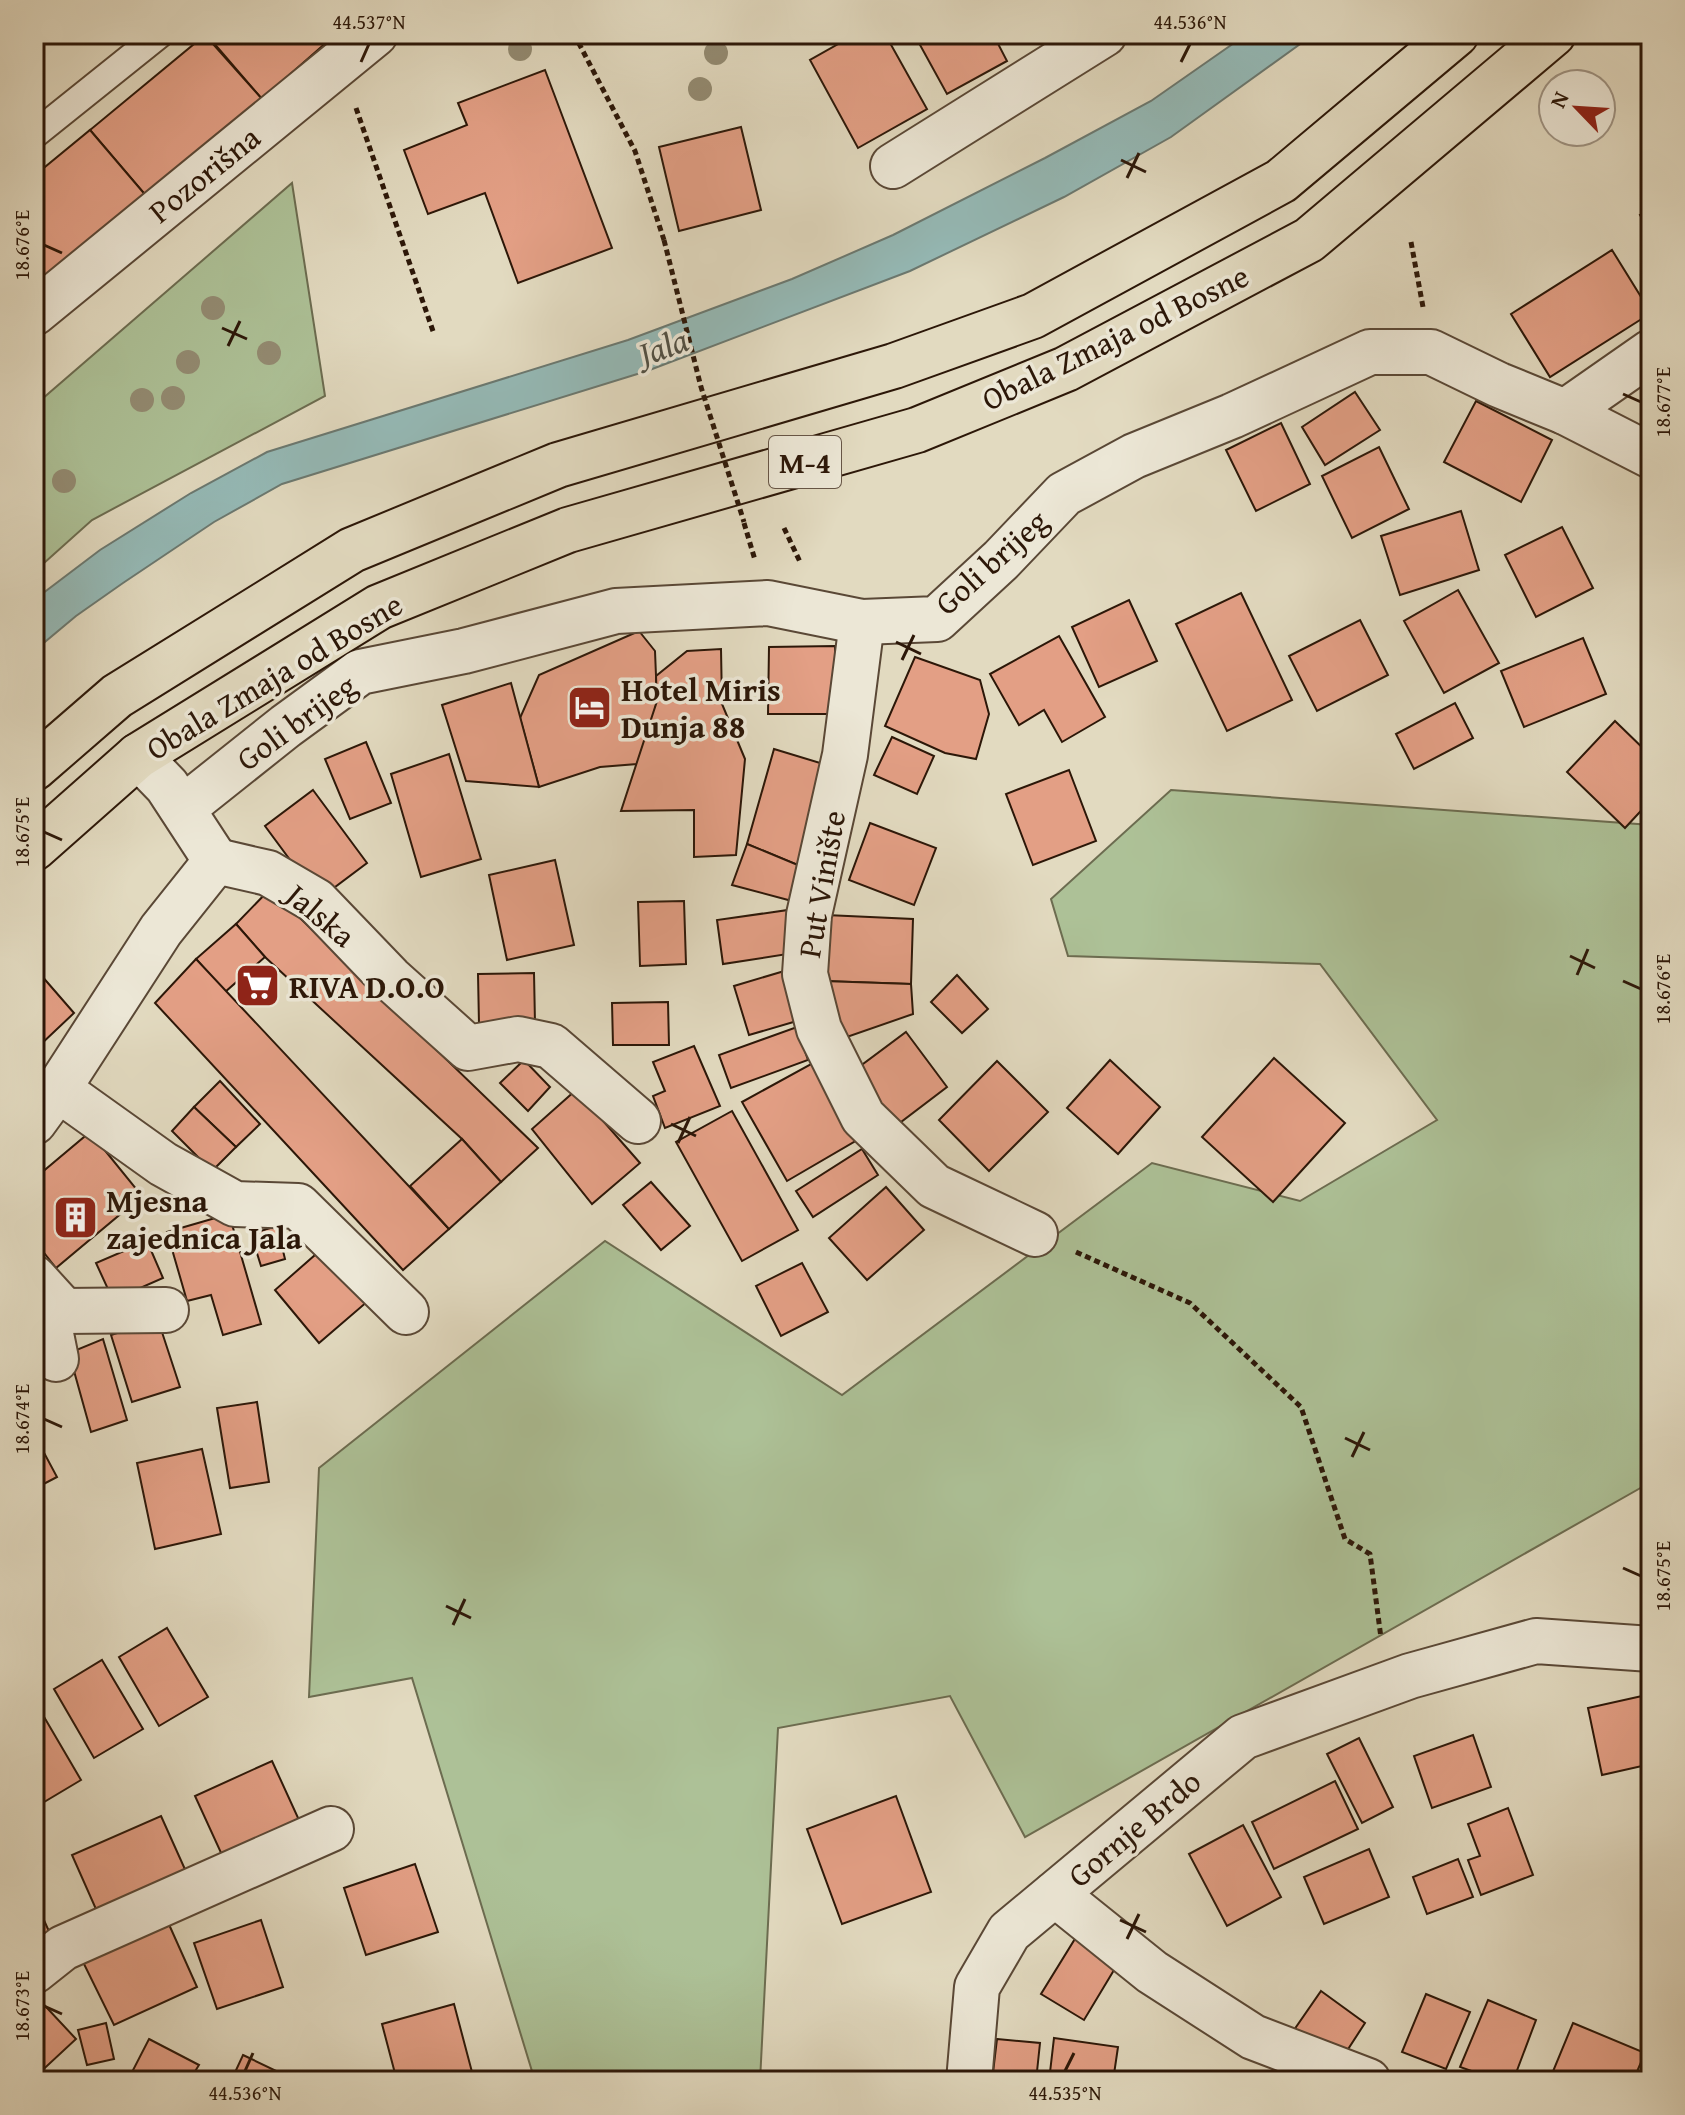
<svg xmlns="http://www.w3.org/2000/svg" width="1685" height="2115" font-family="'Gentium Book Plus',serif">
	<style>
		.green { fill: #adc197; stroke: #6c6c50; stroke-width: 2 }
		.water { fill: #95bab7; stroke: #6b7971; stroke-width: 2 }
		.building { fill: #e39f85; stroke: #2c1708; stroke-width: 2 }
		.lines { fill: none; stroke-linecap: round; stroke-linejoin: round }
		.lane-casing { stroke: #5a4836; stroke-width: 30 }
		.street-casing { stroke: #5a4836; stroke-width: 48 }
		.primary-casing { stroke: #2c1708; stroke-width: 48 }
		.path { stroke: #2c1708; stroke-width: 5; stroke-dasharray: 6 4; stroke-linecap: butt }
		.lane { stroke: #ece7d6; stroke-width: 26 }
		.street { stroke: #ece7d6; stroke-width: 44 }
		.primary { stroke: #e2dac0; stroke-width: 44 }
		.path-bridge { stroke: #2c1708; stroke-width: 5; stroke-dasharray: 6 4; stroke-linecap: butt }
		.tree { fill: #938b72 }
		.ticks { fill: none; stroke: #2c1708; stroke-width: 3 }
		.labels { text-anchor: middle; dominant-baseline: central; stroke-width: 7; stroke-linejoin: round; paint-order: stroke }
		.shield { fill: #ece7d6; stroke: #665546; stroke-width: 2 }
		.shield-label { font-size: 30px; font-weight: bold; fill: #2c1708 }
		.street-label { font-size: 32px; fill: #2c1708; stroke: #ece7d6 }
		.poi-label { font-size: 32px; font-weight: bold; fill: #2c1708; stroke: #ece7d6; text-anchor: start }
		.water-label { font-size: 34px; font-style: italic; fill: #515045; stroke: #ece7d6 }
		.neatline { fill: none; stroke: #2c1708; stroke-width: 3 }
		.ticks-label { font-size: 20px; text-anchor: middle; fill: #2c1708 }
	</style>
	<rect width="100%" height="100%" fill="#e2dac0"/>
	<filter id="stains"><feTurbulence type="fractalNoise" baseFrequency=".0025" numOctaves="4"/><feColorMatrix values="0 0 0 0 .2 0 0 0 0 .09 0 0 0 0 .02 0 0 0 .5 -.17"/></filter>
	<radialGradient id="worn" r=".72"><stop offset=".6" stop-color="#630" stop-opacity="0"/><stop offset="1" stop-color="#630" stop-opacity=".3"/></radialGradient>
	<g class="green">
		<path d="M292 183 325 396 92 520 34 572V406Z"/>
		<path d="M1171 790 1651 825V1482L1025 1837 950 1696 778 1728 760 2081H535L412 1678 309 1697 319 1468 605 1241 842 1395 1152 1163 1300 1201 1437 1120 1320 964 1068 956 1051 899Z"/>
	</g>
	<path class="water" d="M1247 34H1314L1171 137 1064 197 910 271 647 371 282 484 214 522 123 583 76 616 34 651V600L100 550 191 493 267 452 628 340 792 279 893 235 1045 158 1151 101Z"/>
	<g class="building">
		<path d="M206 34H336L262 99Z"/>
		<path d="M856 34H885L927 109 858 148 810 60Z"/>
		<path d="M914 34H993L1007 61 947 94Z"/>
		<path d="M205 35 262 99 148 198 90 130Z"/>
		<path d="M545 70 612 248 518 283 485 193 428 214 404 150 467 125 458 103Z"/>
		<path d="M741 127 761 210 679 231 659 147Z"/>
		<path d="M90 130 148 198 39 287 34 281V176Z"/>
		<path d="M1651 209V235L1640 215Z"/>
		<path d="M1612 250 1651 313 1550 377 1511 314Z"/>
		<path d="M1355 392 1380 430 1325 465 1302 427Z"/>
		<path d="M1476 401 1552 440 1521 502 1444 462Z"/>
		<path d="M1281 423 1310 484 1256 511 1226 450Z"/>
		<path d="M1379 447 1409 509 1352 538 1322 476Z"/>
		<path d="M1461 511 1479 570 1400 595 1381 536Z"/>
		<path d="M1562 527 1593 588 1536 617 1505 555Z"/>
		<path d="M1458 590 1499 663 1444 693 1404 621Z"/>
		<path d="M1241 593 1292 700 1227 731 1176 624Z"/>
		<path d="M1129 600 1157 661 1099 687 1072 627Z"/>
		<path d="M1360 620 1388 675 1317 711 1289 656Z"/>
		<path d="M639 631 655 651 657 701 651 727 637 764 600 767 539 787 520 718 539 675Z"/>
		<path d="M1059 636 1105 717 1062 742 1044 710 1019 725 990 674Z"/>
		<path d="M1583 638 1606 694 1524 727 1501 671Z"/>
		<path d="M835 646V714H768L769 647Z"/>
		<path d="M721 649 722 704 745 759 736 855 694 857V810L621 811 657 701 656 676 687 651Z"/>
		<path d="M915 657 980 680 989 714 976 759 945 753 885 726Z"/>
		<path d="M511 683 539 787 466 781 442 705Z"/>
		<path d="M1455 703 1473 738 1414 769 1396 734Z"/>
		<path d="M1615 721 1651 756V800L1625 828 1567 772Z"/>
		<path d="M892 737 934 756 917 794 874 775Z"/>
		<path d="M366 742 391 803 350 819 325 759Z"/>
		<path d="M774 749 830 766 805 868 747 844Z"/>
		<path d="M449 754 481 859 421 877 391 774Z"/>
		<path d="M1069 770 1096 841 1033 865 1006 794Z"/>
		<path d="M313 790 367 863 319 899 265 826Z"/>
		<path d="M870 823 936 848 914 905 849 880Z"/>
		<path d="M747 844 805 868 792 901 732 885Z"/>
		<path d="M555 860 574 945 507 960 489 875Z"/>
		<path d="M270 889 538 1148 501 1182 462 1139 265 957 236 924Z"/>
		<path d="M684 901 686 964 640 966 638 902Z"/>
		<path d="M788 910 794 953 723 964 717 920Z"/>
		<path d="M826 915 913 919 911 984 823 981Z"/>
		<path d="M236 924 265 957 225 992 196 959Z"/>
		<path d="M196 959 449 1229 403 1270 155 1003Z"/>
		<path d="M34 967 74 1013 38 1047 34 1042Z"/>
		<path d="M791 969 807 1018 749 1035 734 986Z"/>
		<path d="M534 973 535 1023 479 1024 478 974Z"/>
		<path d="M957 975 988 1009 962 1033 931 1002Z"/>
		<path d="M823 981 911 984 913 1014 844 1038Z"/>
		<path d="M668 1002 669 1045H613L612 1003Z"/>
		<path d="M797 1027 808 1060 731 1088 719 1055Z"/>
		<path d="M906 1032 947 1087 897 1125 855 1070Z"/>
		<path d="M694 1046 720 1106 665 1128 653 1096 665 1091 653 1062Z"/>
		<path d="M822 1058 864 1136 787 1181 742 1102Z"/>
		<path d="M1274 1058 1345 1123 1273 1202 1202 1137Z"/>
		<path d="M524 1060 550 1087 528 1111 500 1083Z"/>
		<path d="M1110 1060 1160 1107 1118 1154 1067 1108Z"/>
		<path d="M997 1061 1048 1112 989 1171 939 1120Z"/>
		<path d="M220 1081 260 1124 236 1147 194 1107Z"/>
		<path d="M576 1090 640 1163 592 1204 532 1129Z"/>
		<path d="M194 1107 236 1147 212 1171 172 1131Z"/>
		<path d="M732 1111 798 1230 742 1261 676 1142Z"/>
		<path d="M90 1132 142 1196 56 1268 34 1240V1179Z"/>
		<path d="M462 1139 501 1182 449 1229 410 1186Z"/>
		<path d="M862 1149 878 1175 813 1217 796 1191Z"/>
		<path d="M651 1182 690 1226 661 1250 623 1205Z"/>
		<path d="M886 1187 924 1230 867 1280 829 1238Z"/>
		<path d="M229 1214 261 1324 223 1335 211 1295 187 1301 167 1232Z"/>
		<path d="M277 1226 285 1259 261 1266 251 1234Z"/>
		<path d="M147 1241 163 1278 113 1300 96 1263Z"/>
		<path d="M323 1248 368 1301 319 1343 275 1290Z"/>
		<path d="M802 1263 828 1312 781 1336 756 1286Z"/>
		<path d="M158 1320 180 1387 132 1402 111 1335Z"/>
		<path d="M103 1339 127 1420 91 1432 69 1353Z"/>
		<path d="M257 1402 269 1482 230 1488 217 1408Z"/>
		<path d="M34 1434 57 1477 34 1489Z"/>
		<path d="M202 1449 221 1534 155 1549 137 1463Z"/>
		<path d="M167 1628 208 1697 159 1726 119 1657Z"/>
		<path d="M102 1660 143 1729 94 1758 54 1689Z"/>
		<path d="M1651 1694V1764L1602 1775 1588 1708Z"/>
		<path d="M40 1710 81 1780 34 1808V1714Z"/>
		<path d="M1473 1735 1491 1787 1432 1808 1414 1756Z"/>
		<path d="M1359 1738 1393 1807 1362 1823 1327 1754Z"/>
		<path d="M272 1761 299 1820 222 1855 195 1796Z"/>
		<path d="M1335 1781 1358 1829 1274 1869 1252 1822Z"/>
		<path d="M896 1796 931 1892 842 1924 807 1829Z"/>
		<path d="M1508 1808 1533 1875 1481 1895 1468 1860 1480 1856 1468 1824Z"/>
		<path d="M161 1816 188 1876 99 1916 72 1855Z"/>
		<path d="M1243 1825 1281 1897 1227 1926 1189 1854Z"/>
		<path d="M1369 1849 1389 1897 1324 1924 1304 1877Z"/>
		<path d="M1458 1859 1473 1897 1427 1914 1413 1877Z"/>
		<path d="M415 1864 438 1932 366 1955 344 1888Z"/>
		<path d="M34 1898 52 1938 34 1946Z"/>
		<path d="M167 1920 197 1987 114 2025 83 1962Z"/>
		<path d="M261 1920 283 1987 217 2009 194 1943Z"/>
		<path d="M1078 1934 1120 1960 1084 2020 1041 1994Z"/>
		<path d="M1321 1991 1365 2023 1341 2060 1294 2030Z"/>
		<path d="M34 1994 76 2039 34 2078Z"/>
		<path d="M1426 1994 1470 2012 1446 2069 1402 2052Z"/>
		<path d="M1488 2000 1536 2020 1513 2081H1500L1460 2067Z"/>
		<path d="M454 2004 472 2072 439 2081H397L382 2024Z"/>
		<path d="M106 2023 114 2059 87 2065 78 2030Z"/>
		<path d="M1573 2023 1645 2053 1633 2081H1549Z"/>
		<path d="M1054 2038 1118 2047 1113 2081H1049Z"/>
		<path d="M149 2039 199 2065 189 2081H145L131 2074Z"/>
		<path d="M997 2039 1040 2043 1036 2081H992Z"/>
		<path d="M243 2055 291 2078 290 2081H231Z"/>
	</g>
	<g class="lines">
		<defs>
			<path id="lane" d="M34 135 160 34"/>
			<g id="street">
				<path d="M893 166 1104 34"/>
				<path d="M34 313 375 34"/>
				<path d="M1565 412 1651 352"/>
				<path d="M862 622 845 755 809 915 805 974 819 1029 863 1117 934 1186 1035 1234"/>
				<path d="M138 756 167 786 216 861"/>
				<path d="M183 808 286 726 360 672 464 651 616 611 768 603 862 622 937 619 1001 560 1064 494 1134 456 1232 416 1370 352H1431L1499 385 1565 412 1651 456"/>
				<path d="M216 861 268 873 316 901 390 978 468 1048 518 1039 551 1046 638 1121"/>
				<path d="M58 1089 163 1164 235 1204 298 1206 406 1312"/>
				<path d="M34 1122 58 1089 161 930 216 861"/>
				<path d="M34 1278 64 1311 166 1310"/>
				<path d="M56 1359 49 1324 64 1311"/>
				<path d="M1055 1894 1152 1972 1253 2037 1368 2081"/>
				<path d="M34 1971 63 1948 331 1829"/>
				<path d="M969 2081 977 1987 1009 1932 1243 1737 1410 1676 1536 1641 1651 1649"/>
			</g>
			<g id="primary">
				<path d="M34 768 117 696 352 550 558 465 894 366 1033 316 1281 181 1456 34"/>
				<path d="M34 848 138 756 379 607 568 530 917 430 1066 369 1309 240 1553 34"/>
			</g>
		</defs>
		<use href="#lane" class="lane-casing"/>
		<use href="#street" class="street-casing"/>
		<use href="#primary" class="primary-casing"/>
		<g class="path">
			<path d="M574 34 635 151 664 240"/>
			<path d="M356 108 434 334"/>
			<path d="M1411 242 1423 307"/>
			<path d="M744 523 755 560"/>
			<path d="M784 528 801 564"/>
			<path d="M1076 1252 1190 1303 1301 1407 1345 1539 1370 1554 1381 1638"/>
		</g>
		<use href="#lane" class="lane"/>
		<use href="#street" class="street"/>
		<use href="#primary" class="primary"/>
		<path class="path-bridge" d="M664 240 701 387 744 522"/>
	</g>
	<g class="tree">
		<circle cx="520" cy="49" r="12"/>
		<circle cx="716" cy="53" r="12"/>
		<circle cx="700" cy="89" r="12"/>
		<circle cx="213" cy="308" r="12"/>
		<circle cx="269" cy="353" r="12"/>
		<circle cx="188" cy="362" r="12"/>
		<circle cx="173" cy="398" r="12"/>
		<circle cx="142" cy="400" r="12"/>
		<circle cx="64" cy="481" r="12"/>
	</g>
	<path class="ticks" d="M361 62 369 44M1181 62 1190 44M1121 160 1146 172M1127 178 1139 153M44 245 62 253M222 328 247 339M228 346 240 321M1623 394 1641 402M896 642 921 654M902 660 914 635M44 832 62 840M1570 956 1595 968M1577 975 1588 949M1623 981 1641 989M671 1124 696 1136M678 1143 690 1117M44 1419 62 1427M1345 1438 1370 1450M1352 1457 1364 1432M1623 1568 1641 1576M446 1606 471 1618M453 1625 465 1599M1120 1920 1146 1932M1127 1939 1139 1914M44 2006 62 2014M245 2071 253 2053M1065 2071 1074 2053"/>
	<defs>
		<symbol id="hotel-square" viewBox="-11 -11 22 22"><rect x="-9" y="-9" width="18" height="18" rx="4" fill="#8f2418" stroke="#ece7d6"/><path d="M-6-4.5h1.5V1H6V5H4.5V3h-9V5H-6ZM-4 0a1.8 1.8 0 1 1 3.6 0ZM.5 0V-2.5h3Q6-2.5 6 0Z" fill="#fff"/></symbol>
		<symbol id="supermarket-square" viewBox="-11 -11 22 22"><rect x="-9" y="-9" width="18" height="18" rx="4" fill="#8f2418" stroke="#ece7d6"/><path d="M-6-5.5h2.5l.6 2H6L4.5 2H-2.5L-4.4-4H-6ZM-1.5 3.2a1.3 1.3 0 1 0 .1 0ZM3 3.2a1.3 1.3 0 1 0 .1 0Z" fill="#fff"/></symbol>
		<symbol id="building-square" viewBox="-11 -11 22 22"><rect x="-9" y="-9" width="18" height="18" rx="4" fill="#8f2418" stroke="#ece7d6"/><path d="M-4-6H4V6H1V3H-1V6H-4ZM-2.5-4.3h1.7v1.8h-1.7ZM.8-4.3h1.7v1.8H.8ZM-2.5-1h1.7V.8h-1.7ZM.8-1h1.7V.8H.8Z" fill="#fff"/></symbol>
	</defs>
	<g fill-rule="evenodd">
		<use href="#hotel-square" x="564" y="682" width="51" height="51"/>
		<use href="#supermarket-square" x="232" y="960" width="51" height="51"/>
		<use href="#building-square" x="50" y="1192" width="51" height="51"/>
	</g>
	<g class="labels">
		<rect class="shield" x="769" y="436" width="72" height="52" rx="6"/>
		<g class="shield-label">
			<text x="805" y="462">M-4</text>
		</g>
		<g class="street-label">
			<text transform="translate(204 174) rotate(-39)">Pozorišna</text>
			<text transform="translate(1115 337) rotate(-26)">Obala Zmaja od Bosne</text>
			<text transform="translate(991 562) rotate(-42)">Goli brijeg</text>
			<text transform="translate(274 676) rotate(-31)">Obala Zmaja od Bosne</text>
			<text transform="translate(296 722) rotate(-36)">Goli brijeg</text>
			<text transform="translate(821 884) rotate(-80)">Put Vinište</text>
			<text transform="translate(321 915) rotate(40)">Jalska</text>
			<text transform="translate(1134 1828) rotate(-40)">Gornje Brdo</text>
		</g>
		<g class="poi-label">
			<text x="621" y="689">Hotel Miris<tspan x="621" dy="37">Dunja 88</tspan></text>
			<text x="289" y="986">RIVA D.O.O</text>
			<text x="106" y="1200">Mjesna<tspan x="106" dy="37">zajednica Jala</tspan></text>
		</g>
		<g class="water-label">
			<text transform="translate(663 346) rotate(-20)">Jala</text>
		</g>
	</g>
	<rect width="1685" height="2115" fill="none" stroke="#e2dac0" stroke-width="88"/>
	<g transform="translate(1577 108) rotate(295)"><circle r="38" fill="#ece7d6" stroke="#9f9484" stroke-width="2"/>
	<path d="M0-6L14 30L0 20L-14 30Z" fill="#8f2418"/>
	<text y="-12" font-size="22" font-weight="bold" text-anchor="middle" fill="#2c1708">N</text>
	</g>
	<rect x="44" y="44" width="1597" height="2027" class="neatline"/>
	<g class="ticks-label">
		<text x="369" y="29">44.537°N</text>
		<text x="1190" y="29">44.536°N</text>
		<text transform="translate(22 245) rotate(-90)" y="7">18.676°E</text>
		<text transform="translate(1663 402) rotate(-90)" y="7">18.677°E</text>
		<text transform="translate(22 832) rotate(-90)" y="7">18.675°E</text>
		<text transform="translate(1663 989) rotate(-90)" y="7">18.676°E</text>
		<text transform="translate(22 1419) rotate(-90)" y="7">18.674°E</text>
		<text transform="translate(1663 1576) rotate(-90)" y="7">18.675°E</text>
		<text transform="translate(22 2006) rotate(-90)" y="7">18.673°E</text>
		<text x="245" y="2100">44.536°N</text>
		<text x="1065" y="2100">44.535°N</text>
	</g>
	<rect width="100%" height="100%" filter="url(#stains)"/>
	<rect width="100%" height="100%" fill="url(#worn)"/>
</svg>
